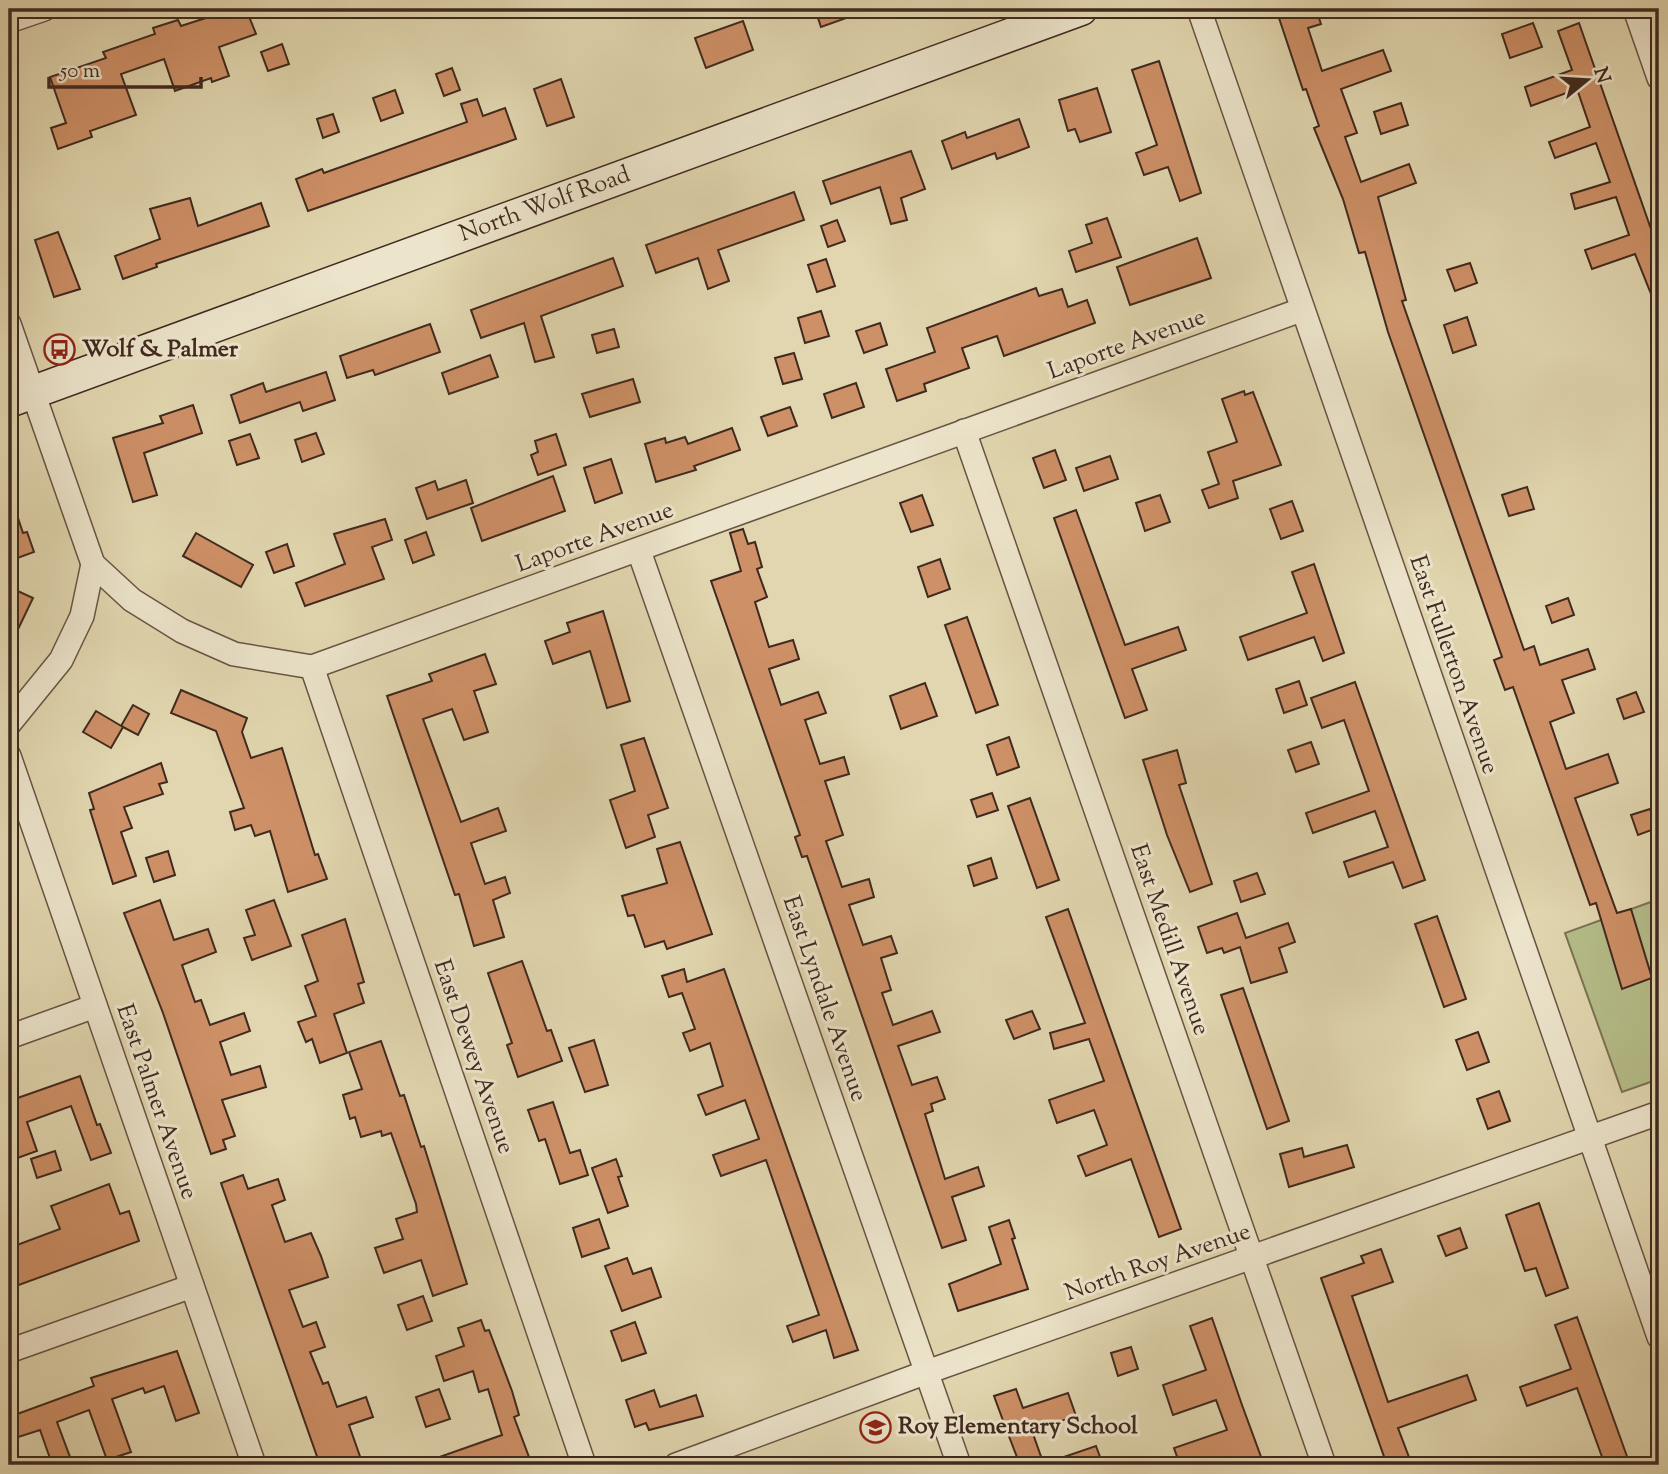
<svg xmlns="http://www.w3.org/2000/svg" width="1668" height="1474" font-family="'Sorts Mill Goudy',serif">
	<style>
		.green { fill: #b5bd89; stroke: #7a7354; stroke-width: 2 }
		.building { fill: #ce9067; stroke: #40291f; stroke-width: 2 }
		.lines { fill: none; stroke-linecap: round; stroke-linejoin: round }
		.minor-casing { stroke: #685443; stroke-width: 26 }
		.secondary-casing { stroke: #40291f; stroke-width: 35 }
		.minor { stroke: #ece4cb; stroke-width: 23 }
		.secondary { stroke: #ece4cb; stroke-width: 32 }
		.labels { text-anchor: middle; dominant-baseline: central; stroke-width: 6; stroke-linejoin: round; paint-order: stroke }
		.street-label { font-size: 24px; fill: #40291f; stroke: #ece4cb }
		.poi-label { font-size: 24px; font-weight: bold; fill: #40291f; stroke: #ece4cb; text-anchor: start }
	</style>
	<rect width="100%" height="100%" fill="#e1d6af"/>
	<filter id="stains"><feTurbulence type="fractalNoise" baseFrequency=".00286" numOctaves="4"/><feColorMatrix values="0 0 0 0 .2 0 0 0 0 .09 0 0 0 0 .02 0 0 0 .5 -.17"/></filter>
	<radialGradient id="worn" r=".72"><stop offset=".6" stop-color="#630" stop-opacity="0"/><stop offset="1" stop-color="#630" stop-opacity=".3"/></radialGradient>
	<path class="green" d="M1659 899V1079L1622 1092 1565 933Z"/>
	<g class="building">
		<path d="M213 9H246L256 34 219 47 229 76 212 82 211 78 175 91 164 59 121 74 136 115 90 131 92 137 58 149 51 128 66 123 50 77 106 58 103 52 155 34 153 28 178 20 181 26 215 15Z"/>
		<path d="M815 9H865L866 11 821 27Z"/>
		<path d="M1276 9H1316L1321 24 1308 28 1322 71 1383 50 1391 71 1341 89 1357 133 1345 137 1361 182 1409 164 1416 183 1378 197 1406 300 1402 301 1524 650 1534 646 1540 665 1588 649 1595 669 1562 680 1574 713 1550 722 1566 769 1608 754 1618 783 1575 798 1617 913 1631 909 1652 978 1622 989 1596 903 1590 905 1513 687 1505 690 1494 660 1502 657 1388 332 1365 252 1359 253 1343 199 1314 128 1319 126 1306 89 1303 90Z"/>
		<path d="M743 21 753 50 706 68 695 38Z"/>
		<path d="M1533 23 1542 47 1510 58 1502 34Z"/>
		<path d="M1579 23 1659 252V314L1635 254 1592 269 1585 250 1629 235 1616 197 1575 209 1571 194 1610 182 1596 143 1555 158 1549 142 1590 127 1577 89 1531 106 1525 87 1572 70 1558 31Z"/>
		<path d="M282 44 289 64 268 71 261 52Z"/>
		<path d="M1159 61 1201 193 1180 201 1168 167 1144 175 1136 153 1157 145 1132 70Z"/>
		<path d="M452 68 460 90 444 96 436 74Z"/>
		<path d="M561 79 574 117 547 126 534 89Z"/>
		<path d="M1097 88 1111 132 1080 142 1075 129 1068 131 1059 100Z"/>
		<path d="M395 90 403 113 381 121 373 98Z"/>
		<path d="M477 99 483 116 505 108 516 139 308 211 296 179 322 169 324 173 467 122 461 104Z"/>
		<path d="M1401 103 1408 125 1381 134 1374 112Z"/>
		<path d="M333 114 339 132 323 138 317 119Z"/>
		<path d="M1019 119 1029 147 997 159 995 153 952 169 942 141 965 132 967 138Z"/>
		<path d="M911 151 925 189 901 198 907 220 891 224 880 187 831 204 823 181Z"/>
		<path d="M794 192 804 220 718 250 729 281 708 289 698 258 656 273 646 245Z"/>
		<path d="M190 198 198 226 261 203 269 226 156 264 157 267 123 279 115 256 160 239 150 209Z"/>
		<path d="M1107 218 1121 257 1076 272 1069 251 1092 243 1086 225Z"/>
		<path d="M837 220 845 241 828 247 821 226Z"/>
		<path d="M58 232 80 289 54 297 35 240Z"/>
		<path d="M1197 238 1211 278 1130 305 1117 267Z"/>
		<path d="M613 258 623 286 541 316 554 357 535 362 524 323 481 338 471 310Z"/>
		<path d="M826 259 835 286 817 292 808 265Z"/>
		<path d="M1470 263 1477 283 1455 291 1447 270Z"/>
		<path d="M1036 288 1039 296 1062 289 1068 307 1087 300 1095 323 1004 356 997 336 962 348 969 368 924 384 926 391 897 401 886 369 935 352 927 328Z"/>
		<path d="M821 311 829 336 805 343 798 318Z"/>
		<path d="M1467 317 1476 345 1453 353 1444 325Z"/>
		<path d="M880 323 887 345 864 353 856 331Z"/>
		<path d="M430 324 440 352 375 375 373 370 347 378 340 356Z"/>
		<path d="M614 329 619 347 597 353 592 335Z"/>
		<path d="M794 353 802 379 783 384 775 358Z"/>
		<path d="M490 355 498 377 449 394 442 373Z"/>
		<path d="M326 372 335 400 303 411 300 402 240 423 231 395 263 383 266 392Z"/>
		<path d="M633 379 640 402 590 417 582 394Z"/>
		<path d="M856 383 864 407 832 418 824 394Z"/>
		<path d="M1244 391 1245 395 1253 392 1281 465 1233 481 1238 498 1209 508 1202 490 1219 484 1208 452 1237 442 1222 399Z"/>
		<path d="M193 405 202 433 144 453 157 495 133 502 113 438 163 423 160 416Z"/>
		<path d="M790 407 797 426 768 436 761 417Z"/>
		<path d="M732 428 740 450 694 466 696 470 656 482 645 444 665 438 666 443 685 437 688 444Z"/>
		<path d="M316 433 324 454 302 462 295 440Z"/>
		<path d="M250 434 259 458 237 465 229 441Z"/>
		<path d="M556 434 566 465 538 475 531 455 538 452 535 441Z"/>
		<path d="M1055 450 1066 480 1044 488 1033 458Z"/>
		<path d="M1110 456 1118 479 1084 491 1076 468Z"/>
		<path d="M611 459 622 493 595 503 584 468Z"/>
		<path d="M553 476 565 511 482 541 471 508Z"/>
		<path d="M466 480 473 503 427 519 416 488 435 481 438 490Z"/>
		<path d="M1527 487 1534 509 1509 516 1502 495Z"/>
		<path d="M922 495 933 525 911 532 900 503Z"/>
		<path d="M1160 495 1170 522 1145 531 1136 503Z"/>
		<path d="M12 500 23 533 27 532 34 552 12 560 9 551V501Z"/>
		<path d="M1292 501 1303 531 1281 539 1270 509Z"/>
		<path d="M1076 510 1125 645 1178 627 1186 650 1132 669 1147 710 1125 718 1054 518Z"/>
		<path d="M385 519 392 540 372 547 384 579 305 606 296 583 345 564 334 534Z"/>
		<path d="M743 529 748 544 755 542 762 567 757 569 767 597 755 602 769 647 793 640 799 659 769 669 781 705 818 692 826 713 805 720 820 764 844 757 849 774 825 781 843 835 826 841 842 887 869 879 874 897 849 905 863 945 891 936 897 953 881 958 891 990 882 993 893 1025 932 1011 940 1032 898 1046 912 1085 937 1077 945 1099 931 1104 933 1111 925 1114 945 1179 978 1167 984 1186 952 1197 966 1240 942 1248 807 856 802 857 795 837 800 835 711 581 741 571 730 533Z"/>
		<path d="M426 532 434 555 413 563 405 540Z"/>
		<path d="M196 533 253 565 241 587 183 556Z"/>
		<path d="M287 544 294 566 274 573 266 552Z"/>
		<path d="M940 559 950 589 928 597 918 567Z"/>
		<path d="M1314 564 1344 653 1323 661 1314 637 1248 660 1240 637 1307 613 1292 572Z"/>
		<path d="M9 587 33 598 9 648Z"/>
		<path d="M1568 598 1574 615 1552 623 1546 606Z"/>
		<path d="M603 611 630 701 607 708 590 651 553 664 545 641 570 632 567 623Z"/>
		<path d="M967 617 998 705 976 713 945 625Z"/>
		<path d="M485 654 496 684 474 691 488 732 464 740 452 709 423 719 461 822 498 808 506 831 471 843 485 884 505 877 510 893 493 900 504 937 474 946 459 894 455 895 387 696 432 681 429 674Z"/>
		<path d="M1299 681 1307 705 1284 713 1276 689Z"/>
		<path d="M1355 682 1425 880 1403 888 1393 862 1349 877 1344 862 1388 847 1375 811 1313 833 1306 813 1369 791 1344 720 1322 728 1311 698Z"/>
		<path d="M925 683 937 716 901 729 890 696Z"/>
		<path d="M181 690 247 718 242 732 251 758 282 748 315 855 318 854 327 879 288 892 270 831 255 836 251 825 235 830 230 812 244 808 216 731 171 713Z"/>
		<path d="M1636 692 1644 712 1624 719 1617 699Z"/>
		<path d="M133 705 149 714 138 735 121 726Z"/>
		<path d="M96 711 123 727 111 748 83 732Z"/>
		<path d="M1009 737 1019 767 997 775 987 745Z"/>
		<path d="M644 738 668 808 648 815 655 837 626 848 610 800 635 791 621 745Z"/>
		<path d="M1311 742 1319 764 1296 772 1288 750Z"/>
		<path d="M1177 750 1186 783 1179 785 1212 884 1190 892 1167 835 1143 760Z"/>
		<path d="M161 763 167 782 159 784 163 794 124 807 132 828 121 832 136 876 113 884 90 810 94 809 89 793Z"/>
		<path d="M992 793 998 810 977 817 971 800Z"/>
		<path d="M1030 798 1059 880 1037 888 1008 806Z"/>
		<path d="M1650 809 1657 828 1638 835 1631 815Z"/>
		<path d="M680 842 712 934 667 949 664 941 645 947 634 915 628 916 622 896 667 883 657 849Z"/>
		<path d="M168 851 175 875 154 882 146 858Z"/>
		<path d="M991 858 997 878 974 886 968 866Z"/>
		<path d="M1257 873 1265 894 1241 902 1234 881Z"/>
		<path d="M160 900 174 940 208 929 216 952 182 965 195 1002 201 1000 210 1025 244 1013 250 1031 220 1042 231 1075 260 1066 266 1087 222 1100 235 1136 223 1140 226 1149 211 1154 163 1013 124 913Z"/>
		<path d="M274 900 291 946 252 960 244 938 255 935 246 910Z"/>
		<path d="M1068 909 1181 1229 1159 1237 1131 1159 1086 1176 1078 1156 1107 1145 1094 1110 1057 1123 1049 1100 1104 1081 1089 1039 1054 1049 1050 1033 1085 1023 1046 917Z"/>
		<path d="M1237 913 1246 938 1288 923 1295 942 1279 948 1287 972 1251 983 1240 947 1224 953 1222 948 1207 953 1198 927Z"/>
		<path d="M1437 916 1466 999 1444 1007 1415 924Z"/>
		<path d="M345 919 364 982 358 984 364 1003 334 1014 347 1053 320 1063 312 1039 306 1042 298 1022 316 1016 305 986 318 981 302 935Z"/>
		<path d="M522 961 547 1031 551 1030 562 1061 518 1077 507 1045 512 1043 488 973Z"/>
		<path d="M684 969 687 982 724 969 858 1350 834 1358 826 1330 793 1342 787 1326 819 1315 766 1160 721 1176 713 1155 759 1139 745 1100 706 1115 698 1095 723 1086 710 1043 690 1051 683 1033 695 1029 682 993 669 997 662 976Z"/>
		<path d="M1243 988 1289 1121 1267 1129 1221 995Z"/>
		<path d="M1032 1011 1040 1029 1014 1039 1006 1020Z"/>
		<path d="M1478 1032 1489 1062 1467 1070 1456 1040Z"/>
		<path d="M594 1040 608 1085 585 1092 569 1048Z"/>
		<path d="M381 1041 400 1096 404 1095 421 1147 424 1146 467 1284 433 1296 421 1260 384 1273 375 1248 403 1239 396 1219 417 1212 416 1204 391 1133 382 1136 381 1131 361 1137 355 1117 350 1119 343 1095 362 1089 349 1052Z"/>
		<path d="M80 1076 97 1125 100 1124 111 1153 91 1160 71 1106 27 1122 37 1151 9 1161V1101Z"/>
		<path d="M1499 1091 1510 1121 1488 1129 1477 1099Z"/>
		<path d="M553 1102 570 1153 580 1150 588 1175 560 1184 545 1139 539 1141 528 1110Z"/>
		<path d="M1347 1145 1354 1167 1289 1187 1280 1154 1302 1148 1304 1157Z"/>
		<path d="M55 1151 61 1170 37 1178 31 1159Z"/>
		<path d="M616 1159 622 1176 618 1177 628 1206 608 1213 592 1168Z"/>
		<path d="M243 1175 248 1189 278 1179 285 1200 272 1205 285 1242 311 1233 321 1256 328 1277 289 1290 303 1327 316 1322 325 1347 310 1352 323 1384 328 1382 337 1407 366 1397 373 1417 349 1425 363 1465H320L221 1183Z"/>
		<path d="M109 1184 120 1214 129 1211 139 1241 16 1286 13 1277 9 1278V1248L60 1229 51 1206Z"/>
		<path d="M1539 1203 1568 1288 1546 1296 1536 1268 1525 1271 1506 1215Z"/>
		<path d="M599 1219 609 1248 582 1257 573 1228Z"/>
		<path d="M1009 1220 1015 1238 1012 1239 1028 1289 958 1311 949 1284 1001 1264 989 1227Z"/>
		<path d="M1460 1228 1467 1248 1446 1256 1438 1236Z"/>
		<path d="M1381 1249 1393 1282 1352 1296 1388 1402 1467 1375 1476 1400 1398 1428 1412 1465H1387L1321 1278 1364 1263 1361 1256Z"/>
		<path d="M627 1258 633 1274 651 1268 661 1297 622 1311 605 1266Z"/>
		<path d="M423 1296 432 1321 407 1330 398 1305Z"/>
		<path d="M1577 1317 1629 1462 1618 1465H1605L1577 1388 1527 1406 1520 1387 1571 1369 1555 1325Z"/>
		<path d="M1212 1318 1242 1405 1264 1465H1180L1174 1448 1227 1430 1216 1400 1173 1415 1163 1385 1206 1370 1190 1326Z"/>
		<path d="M481 1320 485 1331 489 1330 512 1391 519 1415 514 1417 532 1465H426L425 1462 502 1435 488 1389 479 1392 473 1371 444 1381 436 1356 464 1346 458 1328Z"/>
		<path d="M635 1322 646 1353 622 1361 611 1331Z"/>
		<path d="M1131 1347 1138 1369 1118 1376 1111 1353Z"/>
		<path d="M177 1351 199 1413 176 1421 164 1386 145 1393 143 1388 112 1399 131 1452 107 1460 89 1410 57 1422 70 1457 52 1464 40 1430 9 1440V1417L94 1386 91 1378Z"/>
		<path d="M439 1389 450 1419 426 1427 416 1397Z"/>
		<path d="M1016 1389 1023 1408 1068 1393 1076 1416 1032 1431 1044 1465H1020L1005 1426 994 1396Z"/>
		<path d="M654 1390 660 1407 696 1395 703 1416 649 1430 646 1423 635 1427 626 1400Z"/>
		<path d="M1096 1446 1103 1465H1047L1046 1463Z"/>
	</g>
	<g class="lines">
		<defs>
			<g id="minor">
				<path d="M1199 9 1659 1337"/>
				<path d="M1635 9 1659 78"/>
				<path d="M9 21 44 9"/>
				<path d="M9 324 93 564 132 600 182 631 234 654 312 667 1301 310"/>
				<path d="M964 431 1324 1465"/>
				<path d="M639 551 959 1465"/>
				<path d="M312 667 584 1465"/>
				<path d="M9 724 61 660 82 616 93 564"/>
				<path d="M9 756 254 1465"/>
				<path d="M9 1037 95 1006"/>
				<path d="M9 1351 192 1286"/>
				<path d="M676 1465 927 1372 1659 1113"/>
			</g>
			<path id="secondary" d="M9 401 1081 9"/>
		</defs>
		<use href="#minor" class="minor-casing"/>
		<use href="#secondary" class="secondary-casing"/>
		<use href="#minor" class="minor"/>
		<use href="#secondary" class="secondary"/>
	</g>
	<defs>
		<symbol id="bus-ring" viewBox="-11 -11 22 22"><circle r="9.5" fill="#ece4cb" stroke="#8f2418" stroke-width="1.5"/><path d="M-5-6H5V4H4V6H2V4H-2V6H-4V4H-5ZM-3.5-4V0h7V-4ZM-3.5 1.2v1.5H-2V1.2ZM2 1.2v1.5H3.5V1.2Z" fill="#8f2418"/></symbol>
		<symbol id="school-ring" viewBox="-11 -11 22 22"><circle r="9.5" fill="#ece4cb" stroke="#8f2418" stroke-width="1.5"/><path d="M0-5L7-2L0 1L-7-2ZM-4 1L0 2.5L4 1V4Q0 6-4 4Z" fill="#8f2418"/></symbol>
	</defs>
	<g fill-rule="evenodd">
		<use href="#bus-ring" x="42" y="332" width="35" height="35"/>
		<use href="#school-ring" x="858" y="1410" width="35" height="35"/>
	</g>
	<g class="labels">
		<g class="street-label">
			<text transform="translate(545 205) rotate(-20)">North Wolf Road</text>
			<text transform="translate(1127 345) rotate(-20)">Laporte Avenue</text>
			<text transform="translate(595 538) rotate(-20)">Laporte Avenue</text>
			<text transform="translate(1453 665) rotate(71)">East Fullerton Avenue</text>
			<text transform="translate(1169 940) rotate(71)">East Medill Avenue</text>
			<text transform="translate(824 999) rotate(71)">East Lyndale Avenue</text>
			<text transform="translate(473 1057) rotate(71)">East Dewey Avenue</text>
			<text transform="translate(156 1102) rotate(71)">East Palmer Avenue</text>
			<text transform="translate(1158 1263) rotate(-19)">North Roy Avenue</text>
		</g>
		<g class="poi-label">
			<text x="82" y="350">Wolf &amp; Palmer</text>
			<text x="898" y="1427">Roy Elementary School</text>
		</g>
	</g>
	<rect width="1668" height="1474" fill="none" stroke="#e1d6af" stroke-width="35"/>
	<rect x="10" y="10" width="1647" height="1453" fill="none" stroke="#40291f" stroke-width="3.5"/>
	<rect x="18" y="18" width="1633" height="1439" fill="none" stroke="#40291f" stroke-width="2"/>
	<g transform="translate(1587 80) rotate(72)" stroke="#ece4cb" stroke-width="5" paint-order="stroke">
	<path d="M0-5L12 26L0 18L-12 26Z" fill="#40291f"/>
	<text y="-10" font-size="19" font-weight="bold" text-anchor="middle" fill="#40291f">N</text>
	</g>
	<path d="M49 77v10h152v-10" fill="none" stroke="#40291f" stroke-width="3.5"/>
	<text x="60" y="77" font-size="21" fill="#40291f" stroke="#ece4cb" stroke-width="5" paint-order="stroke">50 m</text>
	<rect width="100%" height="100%" filter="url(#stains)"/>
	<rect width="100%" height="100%" fill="url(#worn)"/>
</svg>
